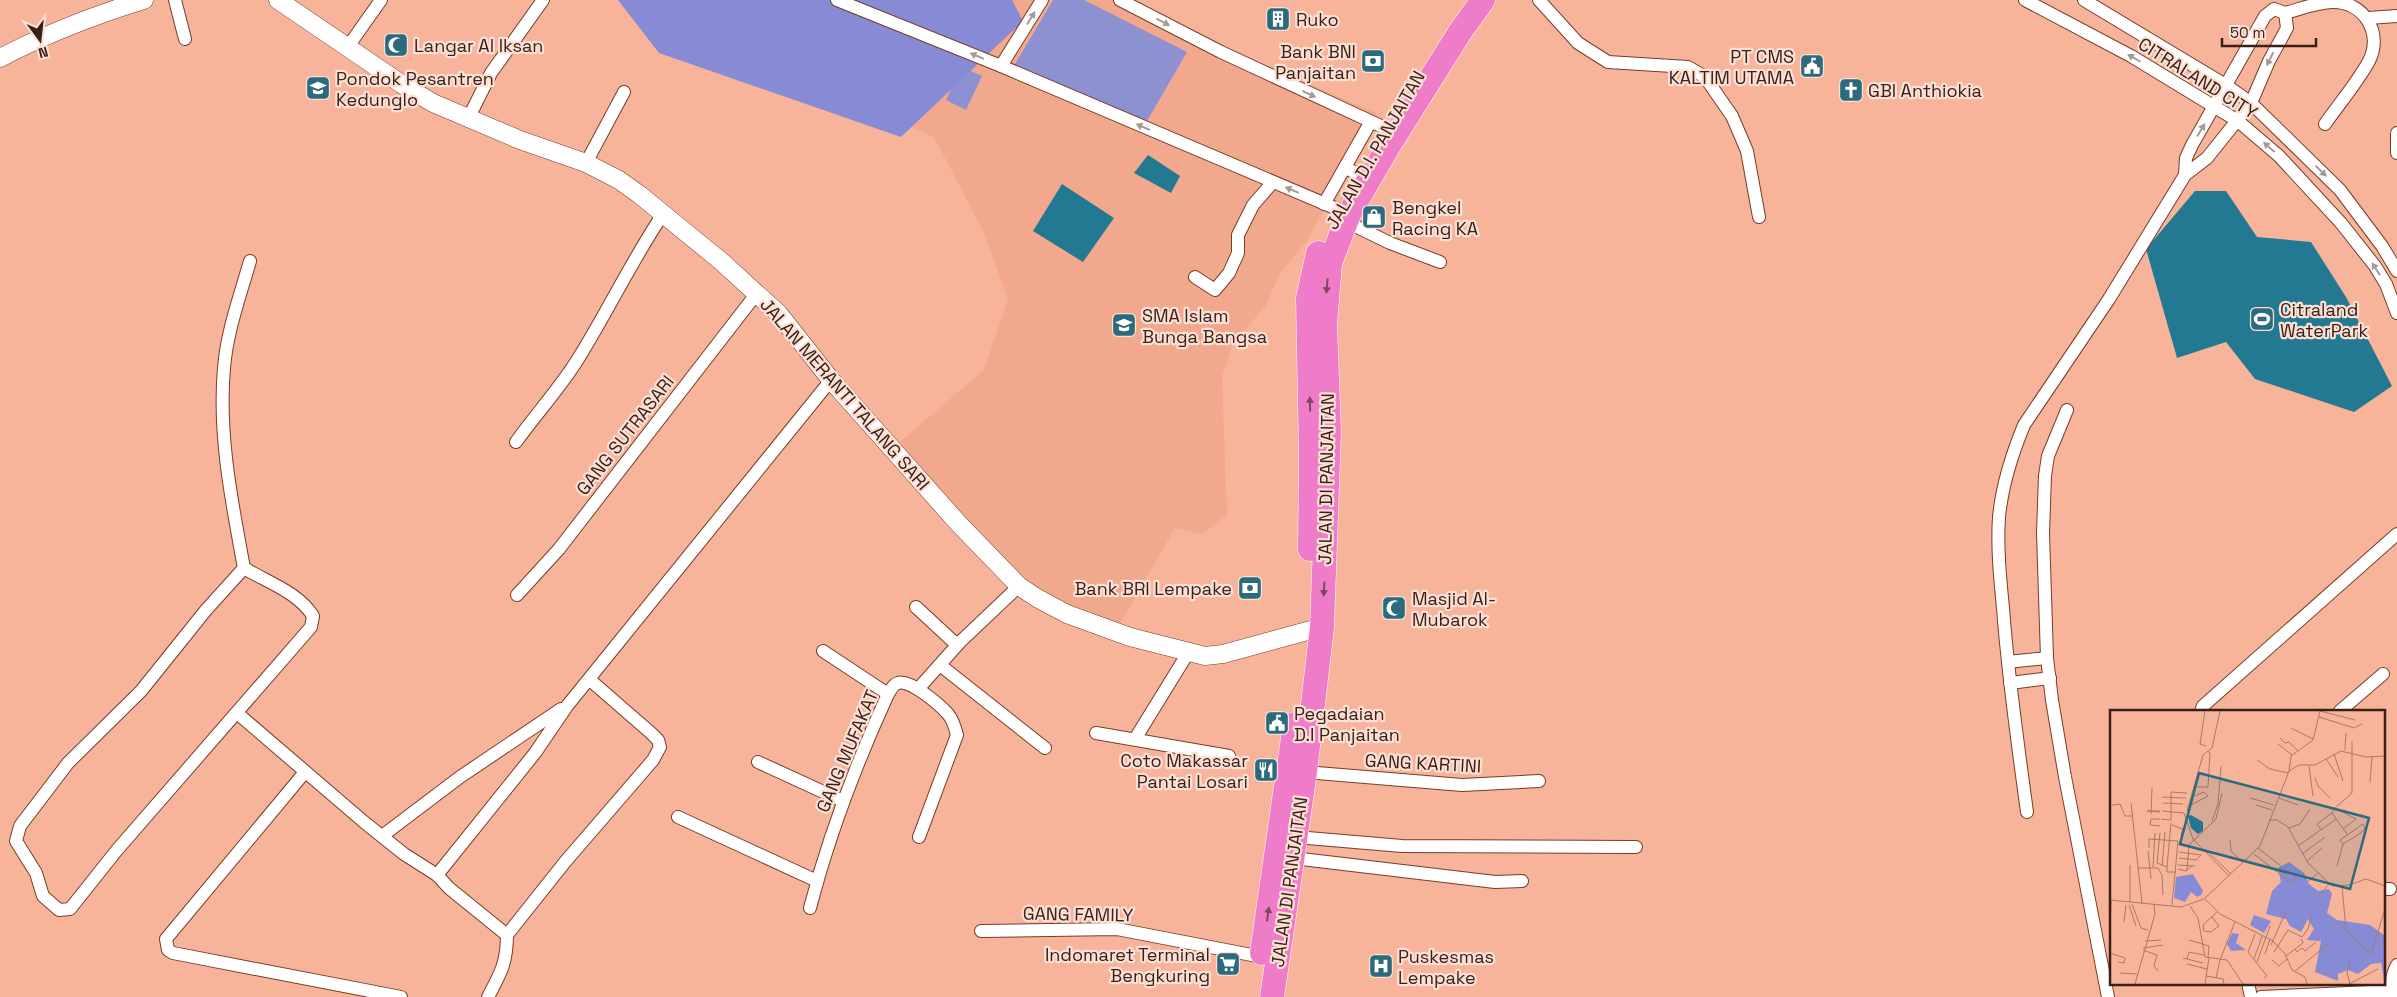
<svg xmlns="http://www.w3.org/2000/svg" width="2397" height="997" font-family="'Space Grotesk',sans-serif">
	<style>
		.built { fill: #f2a88c }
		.green { fill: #8d90d1 }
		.forest { fill: #878ad4 }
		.water { fill: #227991 }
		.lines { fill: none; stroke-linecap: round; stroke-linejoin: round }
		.street-casing { stroke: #763d27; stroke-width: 14 }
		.secondary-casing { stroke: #763d27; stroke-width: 19 }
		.highway-casing { stroke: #fff; stroke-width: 25 }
		.street { stroke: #fff; stroke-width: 12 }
		.secondary { stroke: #fff; stroke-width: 18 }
		.highway { stroke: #ee7cc8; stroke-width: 24 }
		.oneway { fill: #a69b97 }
		.oneway2 { fill: #82455e }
		.labels { text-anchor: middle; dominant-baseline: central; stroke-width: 4.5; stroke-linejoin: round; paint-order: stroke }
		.poi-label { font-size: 18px; fill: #3a2017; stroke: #fce0d6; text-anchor: start }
		.street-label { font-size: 18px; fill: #3a2017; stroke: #fce0d6 }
		.inset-road { fill: none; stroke: #ab7966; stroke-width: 1 }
		.view { fill: #2a6b7e; fill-opacity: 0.15; stroke: #2a6b7e; stroke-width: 2.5 }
		.inset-edge { fill: none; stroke: #3a2017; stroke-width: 2.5 }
	</style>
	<rect width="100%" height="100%" fill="#f7b49b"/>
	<path class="built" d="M687 0H1130L1251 59 1376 113 1307 241 1280 273 1265 307 1233 343 1222 377 1227 515 1202 534 1175 528 1118 627 1024 585 895 446 984 370 1008 299 983 231 934 137 871 109Z"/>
	<g class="green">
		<path d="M1053 0H1084L1187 52 1147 121 1014 66Z"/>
		<path d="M962 67 982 76 966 110 946 100Z"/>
	</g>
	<path class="forest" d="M618 0H1012L1023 21 901 137 659 53Z"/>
	<g class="water">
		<path d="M1148 155 1180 176 1171 193 1134 173Z"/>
		<path d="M1062 184 1114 218 1083 262 1033 231Z"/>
		<path d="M2195 191H2226L2257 237 2311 242 2346 297 2392 386 2354 412 2255 379 2226 342 2177 358 2146 249Z"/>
	</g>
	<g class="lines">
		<defs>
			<g id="street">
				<path d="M175 0 185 39"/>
				<path d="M837 0 1001 66 1349 214"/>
				<path d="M1120 0 1221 52 1383 127"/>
				<path d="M1539 0 1578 43 1608 62 1688 67 1705 77 1732 116 1747 151 1759 217"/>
				<path d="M2025 0 2131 56 2238 121 2279 156 2341 223 2375 266 2386 284 2397 313"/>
				<path d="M2084 0 2227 86 2251 103 2340 190 2382 246 2397 271"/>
				<path d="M2285 13C2301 9 2317 2 2333 2 2365 2 2383 34 2369 61 2357 83 2339 104 2325 124"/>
				<path d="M2368 18 2397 16"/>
				<path d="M347 48 381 0"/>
				<path d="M1001 66 1042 0"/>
				<path d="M468 119 491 73 543 0"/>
				<path d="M2397 133V153"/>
				<path d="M586 163 624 92"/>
				<path d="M1345 167 1357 174"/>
				<path d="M1324 204 1370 123"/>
				<path d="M1347 222 1390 243 1440 262"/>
				<path d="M1195 277 1215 290 1229 273 1238 253V235L1253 205 1273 182"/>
				<path d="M2067 410 2048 456 2045 476 2043 533 2047 658 2052 700 2065 777 2108 997"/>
				<path d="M516 442C536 414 560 388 578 359 608 311 632 260 663 214"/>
				<path d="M244 568C267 582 298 592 313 616L311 627 117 850 70 909 59 910 43 896 36 873 16 841 20 826 68 763 141 691 206 610Z"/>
				<path d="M244 568C232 503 218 435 224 368 227 331 240 296 250 261"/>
				<path d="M517 595 559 549 757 293"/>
				<path d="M916 607 957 645"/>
				<path d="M823 651 888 694"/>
				<path d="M2008 662 2047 658"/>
				<path d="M940 665 1045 748"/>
				<path d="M2010 683 2050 678"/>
				<path d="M918 689 960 642 1019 586"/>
				<path d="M2201 711 2203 706 2397 534"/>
				<path d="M2340 711 2383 674"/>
				<path d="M237 713 364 822 404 854 437 875 449 888 507 935C507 962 501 973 488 997"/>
				<path d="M1096 733 1229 756"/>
				<path d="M1135 739 1188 653"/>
				<path d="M758 762 843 801"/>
				<path d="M305 772 166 939 168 950 173 953 401 997"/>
				<path d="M1305 772 1462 785 1539 781"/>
				<path d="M2027 812C2018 745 2008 677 2003 608 2000 578 1997 547 1999 517 2002 486 2012 454 2024 425L2109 299 2185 175 2207 158 2251 103 2269 61 2287 28 2285 13 2274 9 2265 16 2192 145 2186 158 2185 175"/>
				<path d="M678 817 817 881"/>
				<path d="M382 836 460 777 561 709"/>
				<path d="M1296 837 1402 846 1636 847"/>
				<path d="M1293 858 1495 882 1522 881"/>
				<path d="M437 875 535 753 567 706 831 380"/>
				<path d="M2383 889H2390"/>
				<path d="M810 908C829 835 856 764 888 694 891 690 893 684 898 683 910 679 940 705 948 714 953 720 955 727 957 735L919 837"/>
				<path d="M981 931 1117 929 1262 957"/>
				<path d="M507 935 565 862 653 760 660 747 658 740 651 733 590 680"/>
				<path d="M2397 965C2391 976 2390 986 2397 997"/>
				<path d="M2248 983 2251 997"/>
				<path d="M2261 997 2393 991"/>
			</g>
			<g id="secondary">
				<path d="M278 0 403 85 433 103 520 140 586 163 619 180 640 195 722 262 779 314 831 380 958 523 1019 586 1037 598 1067 614 1130 637 1205 656 1223 654 1322 627"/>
				<path d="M0 58C46 34 95 15 144 0"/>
			</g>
			<g id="highway">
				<path d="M1310 549 1311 457 1308 298 1318 253"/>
				<path d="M1262 953 1295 724"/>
				<path d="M1272 997 1305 772 1322 627 1329 432 1325 324 1330 263 1349 214 1391 142 1460 32 1483 0"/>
			</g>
		</defs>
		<use href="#street" class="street-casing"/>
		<use href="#secondary" class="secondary-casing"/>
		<use href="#highway" class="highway-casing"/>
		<use href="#street" class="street"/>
		<use href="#secondary" class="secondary"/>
		<use href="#highway" class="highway"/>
	</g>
	<defs><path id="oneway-solid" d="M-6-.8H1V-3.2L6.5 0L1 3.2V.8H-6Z" transform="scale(1.25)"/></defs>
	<g class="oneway">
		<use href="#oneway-solid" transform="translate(1031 18) rotate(-58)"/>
		<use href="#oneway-solid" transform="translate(1163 22) rotate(27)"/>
		<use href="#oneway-solid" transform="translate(977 56) rotate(-158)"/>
		<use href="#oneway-solid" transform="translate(2134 58) rotate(-150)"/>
		<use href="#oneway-solid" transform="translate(2270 59) rotate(116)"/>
		<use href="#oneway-solid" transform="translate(1309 94) rotate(25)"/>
		<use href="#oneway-solid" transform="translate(1143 127) rotate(-157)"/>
		<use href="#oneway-solid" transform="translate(2201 130) rotate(-59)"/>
		<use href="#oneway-solid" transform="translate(2269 147) rotate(-139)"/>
		<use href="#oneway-solid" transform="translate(2321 171) rotate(44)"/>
		<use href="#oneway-solid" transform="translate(1292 190) rotate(-157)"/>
		<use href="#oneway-solid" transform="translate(2376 269) rotate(-123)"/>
	</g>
	<g class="oneway2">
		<use href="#oneway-solid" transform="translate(1327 286) rotate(95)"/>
		<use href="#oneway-solid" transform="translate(1310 404) rotate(-91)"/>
		<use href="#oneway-solid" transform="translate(1324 589) rotate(93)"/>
		<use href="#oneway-solid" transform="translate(1268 914) rotate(-82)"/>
	</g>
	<defs>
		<symbol id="building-square" viewBox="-11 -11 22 22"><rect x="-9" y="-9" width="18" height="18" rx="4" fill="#2a6b7e" stroke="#fce0d6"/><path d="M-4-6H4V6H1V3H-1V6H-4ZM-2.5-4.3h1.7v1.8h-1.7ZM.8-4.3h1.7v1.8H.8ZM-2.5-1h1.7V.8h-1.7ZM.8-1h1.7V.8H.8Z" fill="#fff"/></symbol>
		<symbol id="mosque-square" viewBox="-11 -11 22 22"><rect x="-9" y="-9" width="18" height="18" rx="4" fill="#2a6b7e" stroke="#fce0d6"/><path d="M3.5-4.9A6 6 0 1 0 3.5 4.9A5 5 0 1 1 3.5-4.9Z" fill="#fff"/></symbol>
		<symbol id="bank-square" viewBox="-11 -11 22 22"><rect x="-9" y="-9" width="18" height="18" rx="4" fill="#2a6b7e" stroke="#fce0d6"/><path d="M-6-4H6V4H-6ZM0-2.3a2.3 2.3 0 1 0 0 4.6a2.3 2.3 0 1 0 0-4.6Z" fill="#fff"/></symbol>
		<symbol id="civic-square" viewBox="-11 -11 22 22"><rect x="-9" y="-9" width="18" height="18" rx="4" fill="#2a6b7e" stroke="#fce0d6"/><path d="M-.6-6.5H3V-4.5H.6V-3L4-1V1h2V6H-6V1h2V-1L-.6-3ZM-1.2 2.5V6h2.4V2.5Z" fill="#fff"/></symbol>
		<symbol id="school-square" viewBox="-11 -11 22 22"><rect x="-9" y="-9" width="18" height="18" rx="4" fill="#2a6b7e" stroke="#fce0d6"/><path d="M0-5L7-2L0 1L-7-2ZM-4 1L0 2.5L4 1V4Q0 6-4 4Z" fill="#fff"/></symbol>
		<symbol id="church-square" viewBox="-11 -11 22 22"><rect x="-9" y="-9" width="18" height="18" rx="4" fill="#2a6b7e" stroke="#fce0d6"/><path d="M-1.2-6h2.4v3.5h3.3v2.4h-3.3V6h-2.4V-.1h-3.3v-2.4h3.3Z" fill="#fff"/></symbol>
		<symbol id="shop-square" viewBox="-11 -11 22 22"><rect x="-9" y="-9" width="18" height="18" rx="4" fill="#2a6b7e" stroke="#fce0d6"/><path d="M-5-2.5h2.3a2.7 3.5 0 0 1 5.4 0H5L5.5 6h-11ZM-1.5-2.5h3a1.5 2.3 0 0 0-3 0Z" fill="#fff"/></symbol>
		<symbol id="stadium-square" viewBox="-11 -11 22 22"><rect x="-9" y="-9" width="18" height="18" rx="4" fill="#2a6b7e" stroke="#fce0d6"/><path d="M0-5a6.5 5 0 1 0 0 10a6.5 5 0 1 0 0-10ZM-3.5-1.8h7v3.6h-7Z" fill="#fff"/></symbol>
		<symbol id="restaurant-square" viewBox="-11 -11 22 22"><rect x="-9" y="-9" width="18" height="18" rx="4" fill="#2a6b7e" stroke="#fce0d6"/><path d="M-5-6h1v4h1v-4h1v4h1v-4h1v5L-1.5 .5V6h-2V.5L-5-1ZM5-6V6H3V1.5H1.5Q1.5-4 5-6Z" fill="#fff"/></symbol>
		<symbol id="supermarket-square" viewBox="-11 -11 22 22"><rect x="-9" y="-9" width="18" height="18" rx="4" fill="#2a6b7e" stroke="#fce0d6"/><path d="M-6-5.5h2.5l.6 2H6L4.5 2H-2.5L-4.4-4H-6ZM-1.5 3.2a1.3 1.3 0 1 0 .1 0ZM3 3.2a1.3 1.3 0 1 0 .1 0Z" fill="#fff"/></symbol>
		<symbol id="hospital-square" viewBox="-11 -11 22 22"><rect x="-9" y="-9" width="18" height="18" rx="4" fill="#2a6b7e" stroke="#fce0d6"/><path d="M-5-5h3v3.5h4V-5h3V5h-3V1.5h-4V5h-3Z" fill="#fff"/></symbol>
	</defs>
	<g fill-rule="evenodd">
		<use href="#building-square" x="1264" y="5" width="28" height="28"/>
		<use href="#mosque-square" x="382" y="31" width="28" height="28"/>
		<use href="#bank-square" x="1359" y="47" width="28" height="28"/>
		<use href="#civic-square" x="1798" y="52" width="28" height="28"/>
		<use href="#school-square" x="304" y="74" width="28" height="28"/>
		<use href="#church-square" x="1837" y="76" width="28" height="28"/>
		<use href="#shop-square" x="1360" y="203" width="28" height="28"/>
		<use href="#stadium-square" x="2248" y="305" width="28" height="28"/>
		<use href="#school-square" x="1110" y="311" width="28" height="28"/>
		<use href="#bank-square" x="1236" y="574" width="28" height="28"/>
		<use href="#mosque-square" x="1380" y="594" width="28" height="28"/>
		<use href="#civic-square" x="1263" y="709" width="28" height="28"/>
		<use href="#restaurant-square" x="1252" y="756" width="28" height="28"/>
		<use href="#supermarket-square" x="1214" y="950" width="28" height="28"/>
		<use href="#hospital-square" x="1367" y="952" width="28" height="28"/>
	</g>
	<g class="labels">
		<g class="poi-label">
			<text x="1296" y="19">Ruko</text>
			<text x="414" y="45">Langar Al Iksan</text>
			<text x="1356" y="51" text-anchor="end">Bank BNI<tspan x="1356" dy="21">Panjaitan</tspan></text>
			<text x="1794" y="56" text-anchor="end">PT CMS<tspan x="1794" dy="21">KALTIM UTAMA</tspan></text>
			<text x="336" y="78">Pondok Pesantren<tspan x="336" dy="21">Kedunglo</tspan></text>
			<text x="1868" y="90">GBI Anthiokia</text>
			<text x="1392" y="207">Bengkel<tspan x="1392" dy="21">Racing KA</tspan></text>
			<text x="2280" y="309">Citraland<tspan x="2280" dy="21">WaterPark</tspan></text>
			<text x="1142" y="315">SMA Islam<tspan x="1142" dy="21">Bunga Bangsa</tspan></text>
			<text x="1232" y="588" text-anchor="end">Bank BRI Lempake</text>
			<text x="1412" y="598">Masjid Al-<tspan x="1412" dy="21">Mubarok</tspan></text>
			<text x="1294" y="713">Pegadaian<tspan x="1294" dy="21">D.I Panjaitan</tspan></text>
			<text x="1248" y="760" text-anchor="end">Coto Makassar<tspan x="1248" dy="21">Pantai Losari</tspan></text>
			<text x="1210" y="954" text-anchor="end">Indomaret Terminal<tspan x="1210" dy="21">Bengkuring</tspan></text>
			<text x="1398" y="956">Puskesmas<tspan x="1398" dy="21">Lempake</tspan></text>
		</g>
		<g class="street-label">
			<text transform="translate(2198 78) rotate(32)">CITRALAND CITY</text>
			<text transform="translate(1375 150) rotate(-60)">JALAN D.I. PANJAITAN</text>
			<text transform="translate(845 394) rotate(49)">JALAN MERANTI TALANG SARI</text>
			<text transform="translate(625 435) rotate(-52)">GANG SUTRASARI</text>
			<text transform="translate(1326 479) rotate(-89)">JALAN DI PANJAITAN</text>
			<text transform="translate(847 751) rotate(-67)">GANG MUFAKAT</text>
			<text transform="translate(1423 763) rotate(3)">GANG KARTINI</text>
			<text transform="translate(1289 882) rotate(-82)">JALAN DI PANJAITAN</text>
			<text transform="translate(1078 914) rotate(1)">GANG FAMILY</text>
		</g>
	</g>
	<g transform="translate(2110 710)">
		<rect width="275" height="275" fill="#f7b49b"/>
		<path d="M179 152 194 163 199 174 208 181 219 179 222 184 217 203 227 210 260 215 275 226V274L271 253 261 254 248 264 238 260 228 264V271L205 262 211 231 197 230 204 219 198 209 191 222 180 216 176 209 156 204 162 181 171 172 168 158ZM83 164 93 181 91 185 87 187 81 182 75 192 64 188 66 167ZM144 205 161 211 154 223 140 215ZM122 223 129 224 126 233 136 240 121 241 117 234Z" fill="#878ad4"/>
		<path d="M81 105 93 112V121L88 124 81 118 78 106Z" fill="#227991"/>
		<path class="inset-road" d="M95 1 90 34 96 36M210 1 245 10M209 7 244 18 252 14M181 18 203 29M170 28 175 33 179 32 188 41M168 34 182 45M235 40 236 23M224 44 233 71M216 49 228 67M147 50 160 59 178 63M199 56 203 86M179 62 181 46 203 30 210 1M205 68 208 76 220 88M260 72 262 47M87 77H98L100 43 97 41M52 87 76 88M140 88 164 95M169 88 188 95M21 93 32 193M53 93 73 94M2 95 10 94 15 106H22M146 95 162 100M77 97 98 86 94 82 84 86M225 98 242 83V31M50 101H37L50 102M52 101 74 103M77 101 93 45 102 38 110 1M74 103 83 129 119 166M41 104 42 78M61 105V82L77 83M50 109H41L40 115 50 116M51 109 61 110V105M159 110H167L178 117 198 153 222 176 239 175 256 169 275 176M102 111 108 94 111 56M253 114 255 119 249 124 233 134 230 130ZM62 115 73 119 71 126M179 118 190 114 200 99M233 119 246 109 225 98 222 103 237 124M211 120 207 114 222 103M50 123 47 153 57 157V162H66M89 125 79 135 106 109 112 83M120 130 121 141 133 153M188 136 226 109M39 138V129L68 131 62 195M95 139 121 164M38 141 41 169M144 144 180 172 186 168 148 138M192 144 215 127M69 148 86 150 91 145 69 142M197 151 212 138M20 155V192M68 155 85 156M52 156 55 122M227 156 233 134M43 157 45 123M57 157 61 113M27 158H48L52 165 53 185M68 159 76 161 82 156M77 160 79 135M196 173 209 162M232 176 236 220 261 244 275 199M207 188 220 173M95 189 110 204 163 231 175 244 182 260 195 267 197 274M0 190 71 197 94 189 150 136 179 61 189 55H205L231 41 256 47 275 46M22 194 31 218 38 220M19 195 26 216M80 196 88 208 95 247M102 207 109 216 101 222 94 221 93 215 107 202M14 212 16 195M0 219 1 191M145 224 138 242 157 266 154 268M79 230 99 236 98 248M35 231 51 230M161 235 177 199M33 238 53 235M185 239 187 242 192 238 195 241 206 232M33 240 47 245 44 256 48 261M164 242 178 220 192 227 198 219 201 207M0 243 15 248 14 253 8 252M155 244 160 229M176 246 193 233 191 229M95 247 117 250 133 274M73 248 93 253M77 249 79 242 94 245M144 249 152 226M110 250 125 212M162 250 169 256 177 249M240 251 237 263 240 274M147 252 160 216M77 254 97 259M184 262 218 234M10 263 27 264M96 266 113 269 114 274M106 268 110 250M25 274 45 204 44 195M95 274 99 248M239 274 268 259"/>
		<path class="view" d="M89 63 259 108 240 179 70 134Z"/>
		<rect width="275" height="275" class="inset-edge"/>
	</g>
	<g transform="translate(40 40) rotate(165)" stroke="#fce0d6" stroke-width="4" paint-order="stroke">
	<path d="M0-4L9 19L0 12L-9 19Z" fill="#3a2017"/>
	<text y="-8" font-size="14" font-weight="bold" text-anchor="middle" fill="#3a2017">N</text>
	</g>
	<path d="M2222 38v8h94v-8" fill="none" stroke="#3a2017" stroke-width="2.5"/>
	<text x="2230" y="38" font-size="15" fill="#3a2017" stroke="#fce0d6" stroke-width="4" paint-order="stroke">50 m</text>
</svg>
